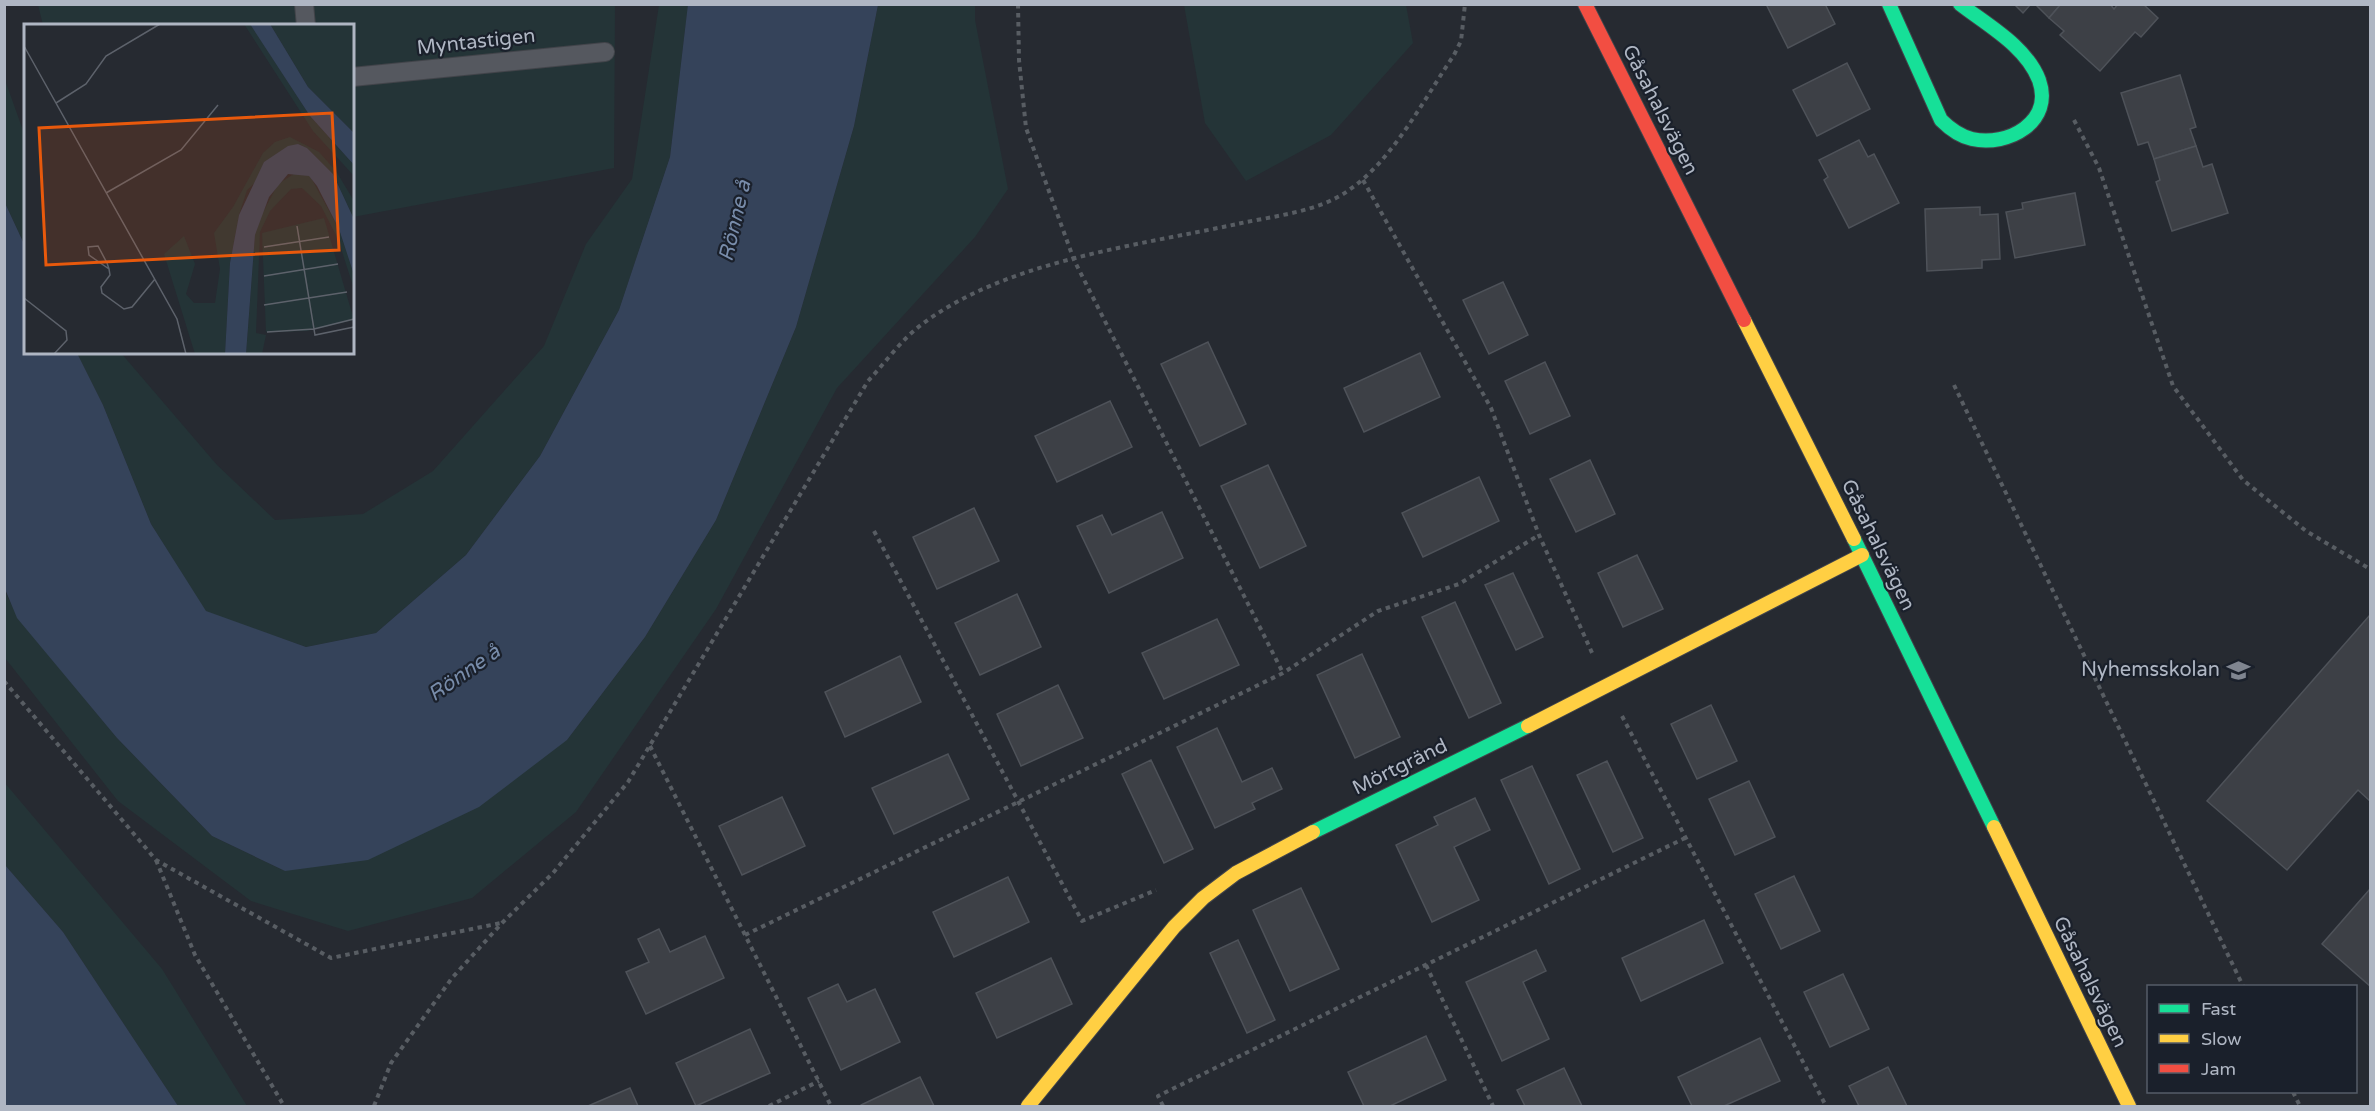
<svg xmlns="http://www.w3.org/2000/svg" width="2375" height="1111" font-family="'Varela Round',sans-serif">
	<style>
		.green { fill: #243437 }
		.water { fill: #35435a }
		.building { fill: #3d4046; stroke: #4e5259; stroke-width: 1.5 }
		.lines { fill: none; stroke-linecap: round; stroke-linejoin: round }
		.lane-casing { stroke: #42444a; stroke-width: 20 }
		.fast-casing { stroke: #42444a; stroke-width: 16 }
		.slow-casing { stroke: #42444a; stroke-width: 16 }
		.jam-casing { stroke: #42444a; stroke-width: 16 }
		.path { stroke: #585d63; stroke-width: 4; stroke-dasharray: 4.5 4.5; stroke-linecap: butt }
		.lane { stroke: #55585f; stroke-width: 18 }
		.fast { stroke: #16e098; stroke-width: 14 }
		.slow { stroke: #ffcf43; stroke-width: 14 }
		.jam { stroke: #f24e42; stroke-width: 14 }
		.labels { text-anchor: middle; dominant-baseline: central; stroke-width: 4.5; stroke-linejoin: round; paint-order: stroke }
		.street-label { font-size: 20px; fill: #afb6c3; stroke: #1a202b }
		.poi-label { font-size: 20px; fill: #afb6c3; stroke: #1a202b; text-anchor: end }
		.water-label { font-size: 21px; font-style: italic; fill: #788caa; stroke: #1a202b }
		.inset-road { fill: none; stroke: #5d626b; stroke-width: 1.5 }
		.view { fill: #e8590c; fill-opacity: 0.15; stroke: #e8590c; stroke-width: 3 }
		.inset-edge { fill: none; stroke: #afb6c3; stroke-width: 3 }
	</style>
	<rect width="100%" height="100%" fill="#262a31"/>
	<g class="green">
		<path d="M38 5H615L614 168 353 217 352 26 43 25Z"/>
		<path d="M659 5H688L670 157 619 310 540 456 466 555 376 633 306 647 206 612 151 524 103 405 77 353H121L217 465 275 520 363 514 433 471 544 346 586 244 632 179Z"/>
		<path d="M878 5H975V20L1008 189 975 237 837 388 716 609 576 812 472 898 348 931 251 901 118 801 5 658 4 589 18 618 117 738 212 836 285 871 567 740 645 637 716 520 796 327 854 126Z"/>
		<path d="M1184 5H1406L1413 43 1331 135 1246 181 1205 123Z"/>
		<path d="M5 80 25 136V246L5 203Z"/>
		<path d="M4 782 162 969 247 1106H178L63 932 5 865Z"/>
	</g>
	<g class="water">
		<path d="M688 4 878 5 854 126 796 327 716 520 645 637 567 740 479 807 368 860 285 871 212 836 117 738 17 618 5 589V203L25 246 26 352 77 353 103 405 151 524 206 611 306 647 376 633 466 555 540 456 619 310 670 157Z"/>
		<path d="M5 865 63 932 178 1106H5Z"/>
	</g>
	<g class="building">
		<path d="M1766 4H1825L1835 24 1788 48Z"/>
		<path d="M2014 4H2031L2023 13Z"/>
		<path d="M2035 4H2061L2049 18Z"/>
		<path d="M2061 4H2110L2114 9 2118 4H2143L2158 18 2141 37 2135 32 2100 71 2060 35 2064 31 2049 18Z"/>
		<path d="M1847 63 1870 109 1817 136 1793 90Z"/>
		<path d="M2180 75 2196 127 2190 129 2196 146 2154 159 2148 142 2138 145 2121 93Z"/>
		<path d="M1859 140 1868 157 1874 154 1899 203 1849 228 1824 180 1828 177 1819 160Z"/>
		<path d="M2196 146 2203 167 2212 164 2228 213 2172 231 2156 182 2160 180 2154 159Z"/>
		<path d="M2075 193 2085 245 2015 258 2006 212 2023 209 2022 203Z"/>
		<path d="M1980 207V215L1998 214 2000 259 1982 260V268L1927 271 1925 209Z"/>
		<path d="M1503 282 1528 335 1489 354 1463 300Z"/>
		<path d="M1208 342 1246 424 1200 446 1161 364Z"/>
		<path d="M1420 353 1440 397 1364 432 1344 388Z"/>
		<path d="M1545 362 1570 416 1530 434 1505 381Z"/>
		<path d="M1110 401 1132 447 1057 482 1035 436Z"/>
		<path d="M1590 460 1615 514 1576 532 1550 479Z"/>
		<path d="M1268 465 1306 546 1260 568 1221 486Z"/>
		<path d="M1479 477 1499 521 1423 557 1402 513Z"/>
		<path d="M974 508 999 561 937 589 913 537Z"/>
		<path d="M1162 512 1183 558 1109 593 1077 526 1102 515 1112 535Z"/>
		<path d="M1637 555 1663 609 1623 627 1598 573Z"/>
		<path d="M1513 573 1543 637 1516 650 1485 585Z"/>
		<path d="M1017 594 1041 647 980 675 955 623Z"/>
		<path d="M1455 602 1501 703 1469 718 1422 617Z"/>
		<path d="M2370 615V801L2358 790 2287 870 2207 801Z"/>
		<path d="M1217 619 1239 665 1164 699 1142 653Z"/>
		<path d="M1362 654 1400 737 1355 758 1317 675Z"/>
		<path d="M900 656 921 702 845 737 825 692Z"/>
		<path d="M1058 685 1083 738 1021 766 997 714Z"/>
		<path d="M1711 705 1737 761 1697 779 1671 724Z"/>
		<path d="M1217 728 1242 782 1272 768 1282 789 1252 803 1255 809 1215 828 1177 747Z"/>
		<path d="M948 754 969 799 894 834 872 788Z"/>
		<path d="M1151 760 1193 849 1164 863 1122 774Z"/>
		<path d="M1607 761 1643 838 1613 852 1577 775Z"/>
		<path d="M1532 766 1580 869 1549 884 1501 780Z"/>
		<path d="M1749 781 1775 837 1735 855 1709 799Z"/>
		<path d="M782 797 805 846 742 875 719 826Z"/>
		<path d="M1475 798 1490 830 1454 847 1479 900 1432 922 1396 845 1438 825 1434 817Z"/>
		<path d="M1794 876 1820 931 1781 949 1755 894Z"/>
		<path d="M1008 877 1029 922 954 957 933 912Z"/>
		<path d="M1301 888 1339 969 1290 991 1253 910Z"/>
		<path d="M2370 889V986L2322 944Z"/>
		<path d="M1704 920 1723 963 1641 1001 1622 958Z"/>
		<path d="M659 929 670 952 705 936 724 978 646 1014 626 972 649 962 638 939Z"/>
		<path d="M1238 940 1275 1020 1247 1033 1210 953Z"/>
		<path d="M1536 950 1546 971 1523 982 1549 1039 1502 1061 1466 982Z"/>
		<path d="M1051 958 1072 1004 997 1038 976 993Z"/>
		<path d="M1843 974 1869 1029 1830 1047 1804 992Z"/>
		<path d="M838 984 847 1002 875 989 900 1042 841 1070 808 998Z"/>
		<path d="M750 1029 770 1073 696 1106 676 1063Z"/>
		<path d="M1426 1036 1446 1080 1390 1106H1364L1348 1072Z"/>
		<path d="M1760 1038 1780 1081 1724 1106H1692L1678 1077Z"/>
		<path d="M1888 1067 1907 1106H1859L1849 1086Z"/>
		<path d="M1564 1068 1582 1106H1525L1517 1090Z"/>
		<path d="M920 1077 934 1106H861V1105Z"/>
		<path d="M630 1088 638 1106H588Z"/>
	</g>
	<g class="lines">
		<defs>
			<g id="lane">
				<path d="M304 4 306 26"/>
				<path d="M352 77 605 52"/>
			</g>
			<g id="fast">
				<path d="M1889 4 1941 120C1950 129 1959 136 1972 139 2008 147 2054 122 2039 80 2026 46 1987 25 1960 4"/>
				<path d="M1854 539 1994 827"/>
				<path d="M1313 832 1528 726"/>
			</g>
			<g id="slow">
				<path d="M1744 320 1854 539"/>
				<path d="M1528 726 1862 555"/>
				<path d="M1994 827 2129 1106"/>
				<path d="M1028 1106 1174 927 1203 898 1236 873 1313 832"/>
			</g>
			<path id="jam" d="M1585 4 1744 320"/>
		</defs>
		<use href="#lane" class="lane-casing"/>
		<use href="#fast" class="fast-casing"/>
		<use href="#slow" class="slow-casing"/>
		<use href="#jam" class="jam-casing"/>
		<g class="path">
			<path d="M1018 4 1019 60 1026 128 1074 260 1283 673"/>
			<path d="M2074 120 2099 168 2173 386 2243 480 2306 531 2370 569"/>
			<path d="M1363 180 1491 408 1539 535 1593 655"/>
			<path d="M1954 385 2243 986"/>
			<path d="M874 531 1082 921 1156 890"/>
			<path d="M4 681 156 860 331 958 501 923"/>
			<path d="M1622 716 1826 1106"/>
			<path d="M650 746 831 1106"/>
			<path d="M156 860 195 955 284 1106"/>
			<path d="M745 935 1283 673 1378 611 1459 584 1539 535"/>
			<path d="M1426 965 1493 1106"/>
			<path d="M2293 1092 2300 1106"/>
			<path d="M374 1106 391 1063 452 978 502 923 553 873 628 782 868 381C885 363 901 340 921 325 1005 261 1135 246 1237 224 1273 216 1319 212 1349 190 1393 160 1424 99 1454 55L1461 41 1465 4"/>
			<path d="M769 1106 819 1081"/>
			<path d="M1163 1106 1158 1096 1685 838"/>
		</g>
		<use href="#lane" class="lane"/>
		<use href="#fast" class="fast"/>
		<use href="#slow" class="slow"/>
		<use href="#jam" class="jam"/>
	</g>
	<defs>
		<symbol id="school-bare" viewBox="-9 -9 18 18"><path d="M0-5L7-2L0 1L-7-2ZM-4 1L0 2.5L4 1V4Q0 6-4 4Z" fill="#7f8590" stroke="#1a202b" stroke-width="2.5" paint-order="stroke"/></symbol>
	</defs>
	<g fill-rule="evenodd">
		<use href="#school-bare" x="2222" y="654" width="33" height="33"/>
	</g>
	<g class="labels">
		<g class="street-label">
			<text transform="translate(476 42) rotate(-6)">Myntastigen</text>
			<text transform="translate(1660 110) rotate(63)">Gåsahalsvägen</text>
			<text transform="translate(1878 545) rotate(64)">Gåsahalsvägen</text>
			<text transform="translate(1400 767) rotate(-26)">Mörtgränd</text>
			<text transform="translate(2090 982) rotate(64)">Gåsahalsvägen</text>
		</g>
		<g class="poi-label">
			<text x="2220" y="670">Nyhemsskolan</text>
		</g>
		<g class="water-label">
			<text transform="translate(735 221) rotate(-77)">Rönne å</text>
			<text transform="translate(464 673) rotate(-35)">Rönne å</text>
		</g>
	</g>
	<g transform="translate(24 24)">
		<rect width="330" height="330" fill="#262a31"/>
		<path d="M220 0 227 1 286 92 330 141V152L289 107ZM246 0H330V109L284 63ZM266 113 295 128 312 147 330 177V195L309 150 283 124 274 120 223 166 215 191 206 239 201 330H171L140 230 160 212 171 240 162 270 170 279H191L196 245 190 209 209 183 239 129 251 118ZM273 148 286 152 315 205 330 251V265L314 215 297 182 278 164 267 165 246 187 236 208 232 309 242 311 238 330H222L231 211 237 192 254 160ZM300 194 330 296 283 307 242 308 238 209Z" fill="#243437"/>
		<path d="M226 0H246L284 63 330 109V141L286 92ZM274 120 283 124 309 150 329 193 330 251 315 205 293 162 285 152 264 150 245 173 231 211 222 330H201L206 239 215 191 240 138 264 122Z" fill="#35435a"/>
		<path class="inset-road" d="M0 22 153 295 162 330M32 79 62 60 82 32 136 0M82 169 157 126 194 81M273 202 291 311 330 303M240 223 305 213M85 245 65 231 64 223 74 222 83 239 85 245 86 251 77 263 78 269 100 285 108 283 131 255M240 252 314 240M0 274 42 307 43 316 30 330M240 281 323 268M243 308 290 305 330 295"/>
		<path class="view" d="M308 89 315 226 22 241 15 104Z"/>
		<rect width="330" height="330" class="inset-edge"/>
	</g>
	<rect width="2375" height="1111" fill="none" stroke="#afb6c3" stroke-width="12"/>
	<rect x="2147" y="985" width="210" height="108" fill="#1a202b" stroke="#565c68" stroke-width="1.5"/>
	<rect x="2159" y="1004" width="30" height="9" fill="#16e098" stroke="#565c68" stroke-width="1.5"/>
	<text x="2201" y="1015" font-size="18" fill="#afb6c3">Fast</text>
	<rect x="2159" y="1034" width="30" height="9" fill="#ffcf43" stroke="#565c68" stroke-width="1.5"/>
	<text x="2201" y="1045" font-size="18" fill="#afb6c3">Slow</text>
	<rect x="2159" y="1064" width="30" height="9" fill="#f24e42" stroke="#565c68" stroke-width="1.5"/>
	<text x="2201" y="1075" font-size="18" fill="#afb6c3">Jam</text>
</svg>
